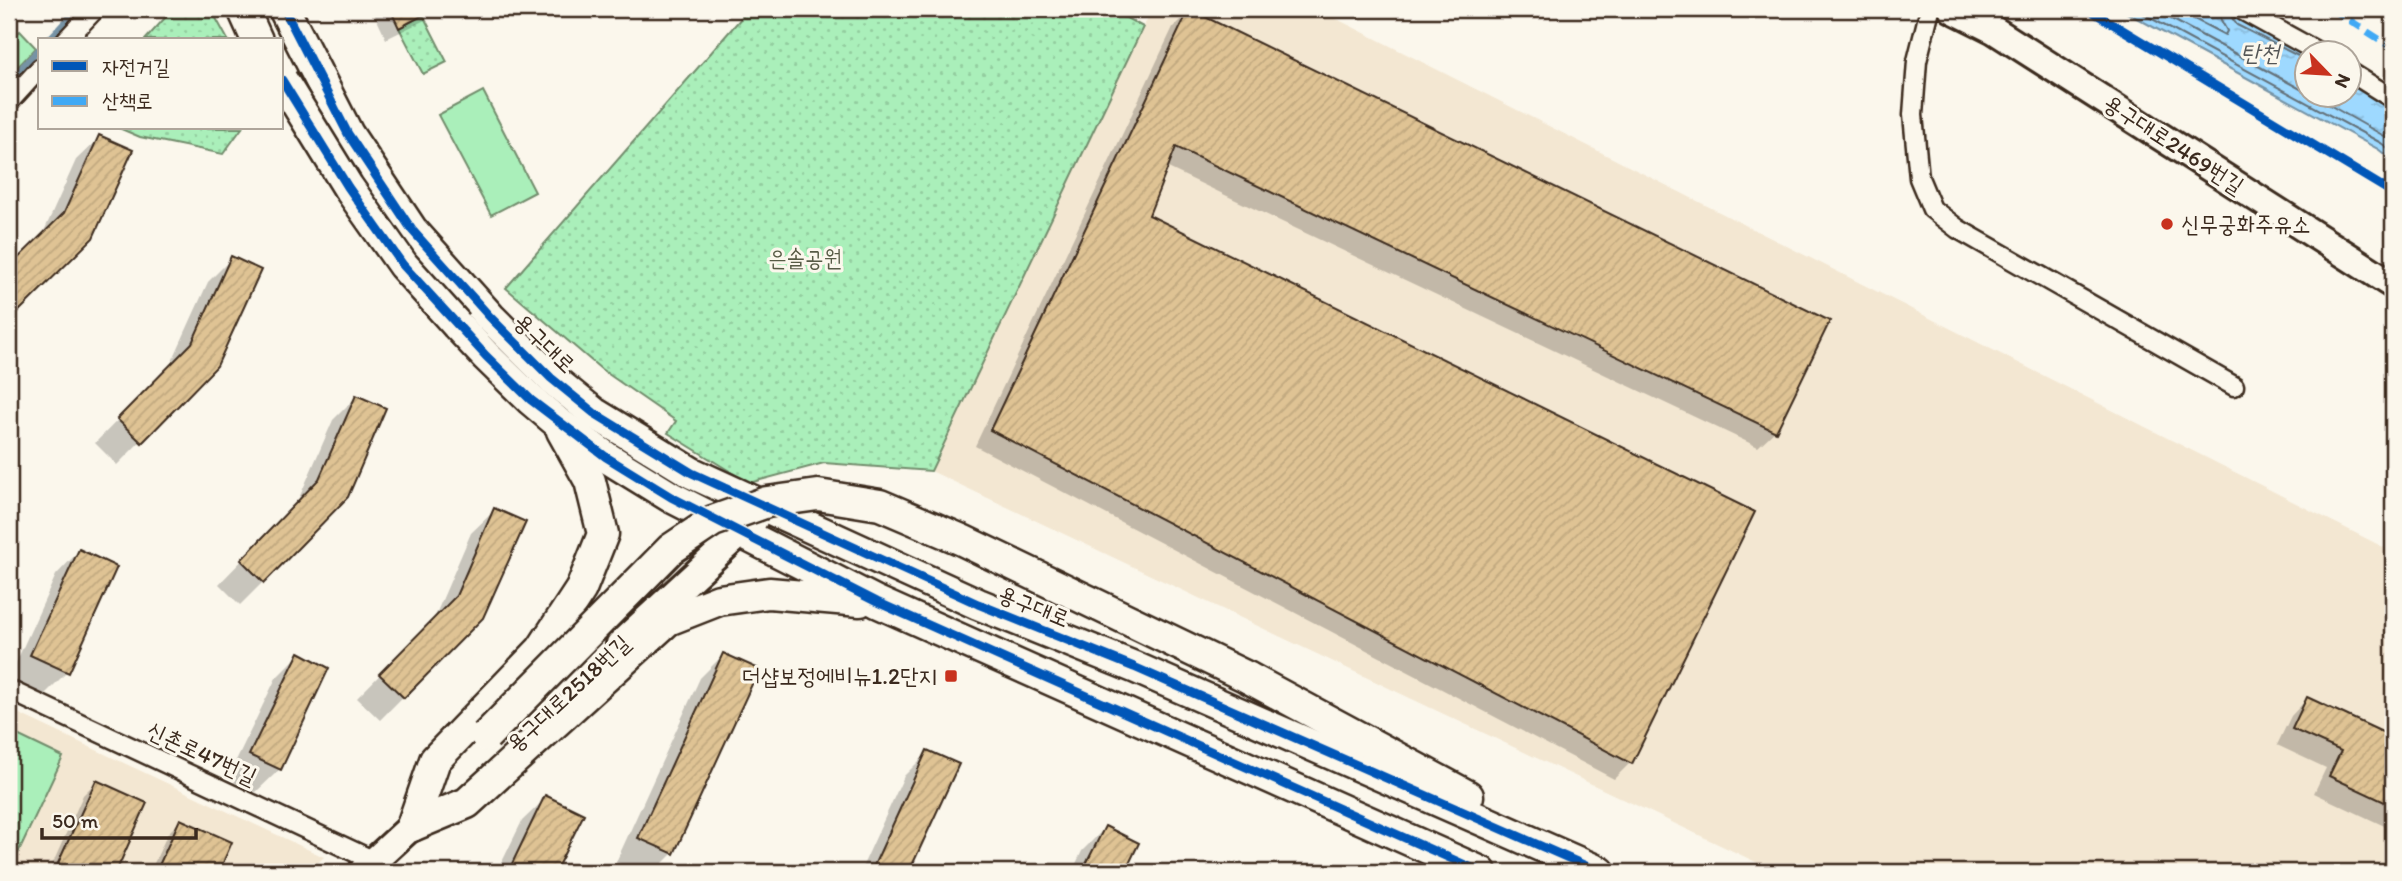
<svg xmlns="http://www.w3.org/2000/svg" width="2402" height="881" font-family="Itim,'Poor Story',sans-serif">
	<style>
		.built { fill: #f3e7d2 }
		.grass { fill: #aaefba; stroke: #728c6c; stroke-width: 2 }
		.forest { fill: url(#forest-firs); stroke: #728c6c; stroke-width: 2 }
		.park { fill: url(#park-dots); stroke: #728c6c; stroke-width: 2 }
		.water { fill: url(#water-ripples); stroke: #7693a5; stroke-width: 2 }
		.shadow { fill: #0003 }
		.lines { fill: none; stroke-linecap: round; stroke-linejoin: round }
		.shore { stroke: #637078; stroke-width: 2 }
		.stream { stroke: #7693a5; stroke-width: 6 }
		.building { fill: url(#building-hatch); stroke: #3b2a1e; stroke-width: 2 }
		.street-casing { stroke: #3b2a1e; stroke-width: 23 }
		.secondary-casing { stroke: #3b2a1e; stroke-width: 32 }
		.primary-casing { stroke: #3b2a1e; stroke-width: 35 }
		.street { stroke: #fbf7ec; stroke-width: 18 }
		.secondary { stroke: #fbf7ec; stroke-width: 26 }
		.primary { stroke: #fbf7ec; stroke-width: 30 }
		.primary-bridge-casing { stroke: #3b2a1e; stroke-width: 35; stroke-linecap: butt }
		.primary-bridge { stroke: #fbf7ec; stroke-width: 30 }
		.quiet { stroke: #3fa9f5; stroke-width: 7; stroke-dasharray: 14 7; stroke-linecap: butt }
		.cycleway-casing { stroke: #fbf7ec; stroke-width: 13 }
		.cycleway { stroke: #0057b8; stroke-width: 9 }
		.poi-dot { fill: #c8321e; stroke: #fbf7ec; stroke-width: 2.5 }
		.labels { text-anchor: middle; dominant-baseline: central; stroke-width: 6; stroke-linejoin: round; paint-order: stroke }
		.street-label { font-size: 23px; fill: #3b2a1e; stroke: #fbf7ec }
		.poi-label { font-size: 23px; fill: #3b2a1e; stroke: #fbf7ec; text-anchor: start }
		.park-label { font-size: 23px; fill: #575b45; stroke: #fbf7ec }
		.water-label { font-size: 24px; font-style: italic; fill: #545656; stroke: #fbf7ec }
	</style>
	<defs>
		<pattern id="forest-firs" width="22" height="20" patternUnits="userSpaceOnUse" patternTransform="scale(1.75)"><rect width="22" height="20" fill="#aaefba"/><path d="M5 1l3.5 6h-7zM16 11l3.5 6h-7z" fill="#93cd9f"/></pattern>
		<pattern id="park-dots" width="8" height="8" patternUnits="userSpaceOnUse" patternTransform="scale(1.75)"><rect width="8" height="8" fill="#aaefba"/><path d="M2 2h.1M6 6h.1" fill="none" stroke="#93cd9f" stroke-width="1.8" stroke-linecap="round"/></pattern>
		<pattern id="water-ripples" width="26" height="14" patternUnits="userSpaceOnUse" patternTransform="scale(1.75)"><rect width="26" height="14" fill="#9ed9ff"/><path d="M2 4q2-2 4 0t4 0M15 11q2-2 4 0t4 0" fill="none" stroke="#89bada"/></pattern>
		<pattern id="building-hatch" width="6" height="6" patternUnits="userSpaceOnUse" patternTransform="scale(1.75)"><rect width="6" height="6" fill="#dfc394"/><path d="M-1 1l2-2M0 6l6-6M5 7l2-2" fill="none" stroke="#c0a87f"/></pattern>
	</defs>
	<rect width="100%" height="100%" fill="#fbf7ec"/>
	<filter id="ink" filterUnits="userSpaceOnUse"><feTurbulence type="fractalNoise" baseFrequency=".0143" numOctaves="2"/><feDisplacementMap in="SourceGraphic" scale="14" xChannelSelector="R" yChannelSelector="G"/><feConvolveMatrix kernelMatrix="1 2 1 2 8 2 1 2 1" color-interpolation-filters="sRGB"/></filter>
	<g filter="url(#ink)">
		<g class="built">
			<path d="M1152 9H1317L2393 552V872H1777L931 471Z"/>
			<path d="M9 709 324 857 308 872H9Z"/>
		</g>
		<g class="grass">
			<path d="M483 91 535 192 491 215 438 115Z"/>
			<path d="M9 731 63 757 9 872Z"/>
		</g>
		<path class="forest" d="M20 31 36 48 9 76V41Z"/>
		<g class="park">
			<path d="M173 9H211L228 40H145Z"/>
			<path d="M749 9H1110L1143 27 931 471 824 463 749 483 668 433 676 421 601 369 506 288Z"/>
			<path d="M423 15 447 62 423 74 399 28Z"/>
			<path d="M119 128H242L223 154 140 137Z"/>
		</g>
		<path class="water" d="M2120 9H2240L2308 52V94H2350V71L2393 101V161L2378 149Z"/>
		<g class="shadow">
			<path d="M372 9H436L425 20 386 39Z"/>
			<path d="M1190 10 1775 431 1758 447 1166 167 1147 216 1630 763 1614 779 975 446 1173 27Z"/>
			<path d="M100 137 92 237 9 319V269L41 238 76 160Z"/>
			<path d="M232 258 216 365 117 465 95 443 169 368 208 282Z"/>
			<path d="M356 397 384 409 263 582 240 605 219 584 296 505 333 420Z"/>
			<path d="M495 510 482 617 380 720 357 698 433 621 471 533Z"/>
			<path d="M79 551 67 672 44 695 9 678 56 575Z"/>
			<path d="M299 655 280 769 256 792 227 779 276 678Z"/>
			<path d="M723 655 673 853 654 872H639L616 862 700 678Z"/>
			<path d="M2307 699 2393 739V830L2314 793 2326 768 2277 745 2291 716Z"/>
			<path d="M928 752 956 765 907 872H860L904 776Z"/>
			<path d="M96 782 144 804 114 872H49L83 795Z"/>
			<path d="M546 798 582 815 553 872H497L522 821Z"/>
			<path d="M180 821 230 843 217 872H150L168 833Z"/>
			<path d="M1105 828 1137 843 1123 872H1072L1082 851Z"/>
		</g>
		<g class="lines">
			<g class="shore">
				<path d="M2134 9 2381 143 2393 152"/>
				<path d="M2153 9 2308 93"/>
				<path d="M2175 9 2225 35 2227 31 2221 20 2219 9"/>
				<path d="M2230 11 2232 18 2237 25 2308 61"/>
				<path d="M2310 94 2393 141"/>
			</g>
			<g class="stream">
				<path d="M48 40 77 9"/>
				<path d="M9 81 40 48"/>
			</g>
		</g>
		<g class="building">
			<path d="M390 9H435L399 28Z"/>
			<path d="M1189 9 1830 321 1776 432 1176 147 1149 215 1755 512 1632 764 990 430Z"/>
			<path d="M99 135 133 150 93 238 18 312 9 303V267L64 213Z"/>
			<path d="M231 256 261 270 217 366 142 443 117 419 192 343Z"/>
			<path d="M356 395 386 408 348 497 264 583 241 560 319 479Z"/>
			<path d="M494 508 526 522 483 618 404 698 379 674 456 596Z"/>
			<path d="M79 549 117 567 69 673 30 655Z"/>
			<path d="M299 652 329 668 281 770 249 755Z"/>
			<path d="M723 653 759 669 674 854 638 838Z"/>
			<path d="M2307 697 2393 737V806L2329 776 2341 751 2292 729Z"/>
			<path d="M927 750 959 764 909 872H871Z"/>
			<path d="M96 780 147 803 116 872H54Z"/>
			<path d="M545 795 584 814 555 872H508Z"/>
			<path d="M180 819 232 842 219 872H156Z"/>
			<path d="M1105 826 1139 843 1125 872H1082Z"/>
		</g>
		<g class="lines">
			<defs>
				<g id="street">
					<path d="M1930 9 1917 61 1913 115 1919 178 1932 209 1958 229 2234 386"/>
					<path d="M2240 9 2318 52"/>
					<path d="M66 40 95 9"/>
					<path d="M2350 72 2393 99"/>
					<path d="M9 102 40 68"/>
					<path d="M9 690 374 861"/>
				</g>
				<g id="secondary">
					<path d="M1952 9 1994 30 2393 285"/>
					<path d="M620 644 754 520"/>
					<path d="M362 872 412 826 430 813"/>
				</g>
				<g id="primary">
					<path d="M243 9 257 40"/>
					<path d="M284 9 348 134 412 230 490 317 551 378 594 413 692 473 978 604 1134 667 1600 872"/>
					<path d="M457 325 486 356 531 400 557 422 606 457 671 497 877 602 1481 872"/>
					<path d="M1247 677 1468 796"/>
					<path d="M412 826 467 803 668 620 719 600 769 593 860 601"/>
					<path d="M412 826 435 760 541 650 581 589 603 534 590 481 562 431"/>
				</g>
			</defs>
			<use href="#street" class="street-casing"/>
			<use href="#secondary" class="secondary-casing"/>
			<use href="#primary" class="primary-casing"/>
			<use href="#street" class="street"/>
			<use href="#secondary" class="secondary"/>
			<use href="#primary" class="primary"/>
			<defs>
				<g id="primary-bridge">
					<path d="M282 80 348 187 403 265 457 325"/>
					<path d="M486 736 671 549 713 521 767 502 818 495 880 505 962 540 1247 677"/>
				</g>
			</defs>
			<use href="#primary-bridge" class="primary-bridge-casing"/>
			<use href="#primary-bridge" class="primary-bridge"/>
			<path class="quiet" d="M2332 9 2393 48"/>
			<defs>
				<g id="cycleway">
					<path d="M284 9 348 134 412 230 490 317 551 378 594 413 692 473 978 604 1134 667 1600 872"/>
					<path d="M2088 9 2393 193"/>
					<path d="M282 80 348 187 403 265 486 356 531 400 606 457 671 497 877 602 1481 872"/>
				</g>
			</defs>
			<use href="#cycleway" class="cycleway-casing"/>
			<use href="#cycleway" class="cycleway"/>
		</g>
	</g>
	<g class="poi-dot">
		<circle cx="2167" cy="224" r="7"/>
		<rect x="944" y="669" width="14" height="14" rx="3.5"/>
	</g>
	<g class="labels">
		<g class="street-label">
			<text transform="translate(2174 144) rotate(33)">용구대로2469번길</text>
			<text transform="translate(545 343) rotate(44)">용구대로</text>
			<text transform="translate(1034 606) rotate(22)">용구대로</text>
			<text transform="translate(568 693) rotate(-43)">용구대로2518번길</text>
			<text transform="translate(202 753) rotate(25)">신촌로47번길</text>
		</g>
		<g class="poi-label">
			<text x="2181" y="224">신무궁화주유소</text>
			<text x="937" y="676" text-anchor="end">더샵보정에비뉴1.2단지</text>
		</g>
		<g class="park-label">
			<text x="805" y="258">은솔공원</text>
		</g>
		<g class="water-label">
			<text x="2260" y="52">탄천</text>
		</g>
	</g>
	<rect width="2402" height="881" fill="none" stroke="#fbf7ec" stroke-width="35"/>
	<rect x="18" y="18" width="2367" height="846" fill="none" stroke="#3b2a1e" stroke-width="2.5" filter="url(#ink)"/>
	<rect x="38" y="38" width="245" height="91" fill="#fbf7ec" stroke="#aea59a" stroke-width="2"/>
	<rect x="52" y="61" width="35" height="10" fill="#0057b8" stroke="#aea59a" stroke-width="2"/>
	<text x="102" y="74" font-size="21" fill="#3b2a1e">자전거길</text>
	<rect x="52" y="96" width="35" height="10" fill="#3fa9f5" stroke="#aea59a" stroke-width="2"/>
	<text x="102" y="108" font-size="21" fill="#3b2a1e">산책로</text>
	<g transform="translate(2328 74) rotate(115)"><circle r="33" fill="#fbf7ec" stroke="#aea59a" stroke-width="2"/>
	<path d="M0-5L12 26L0 18L-12 26Z" fill="#c8321e"/>
	<text y="-10" font-size="19" font-weight="bold" text-anchor="middle" fill="#3b2a1e">N</text>
	</g>
	<path d="M42 828v10h154v-10" fill="none" stroke="#3b2a1e" stroke-width="3.5"/>
	<text x="52" y="828" font-size="21" fill="#3b2a1e" stroke="#fbf7ec" stroke-width="5" paint-order="stroke">50 m</text>
</svg>
